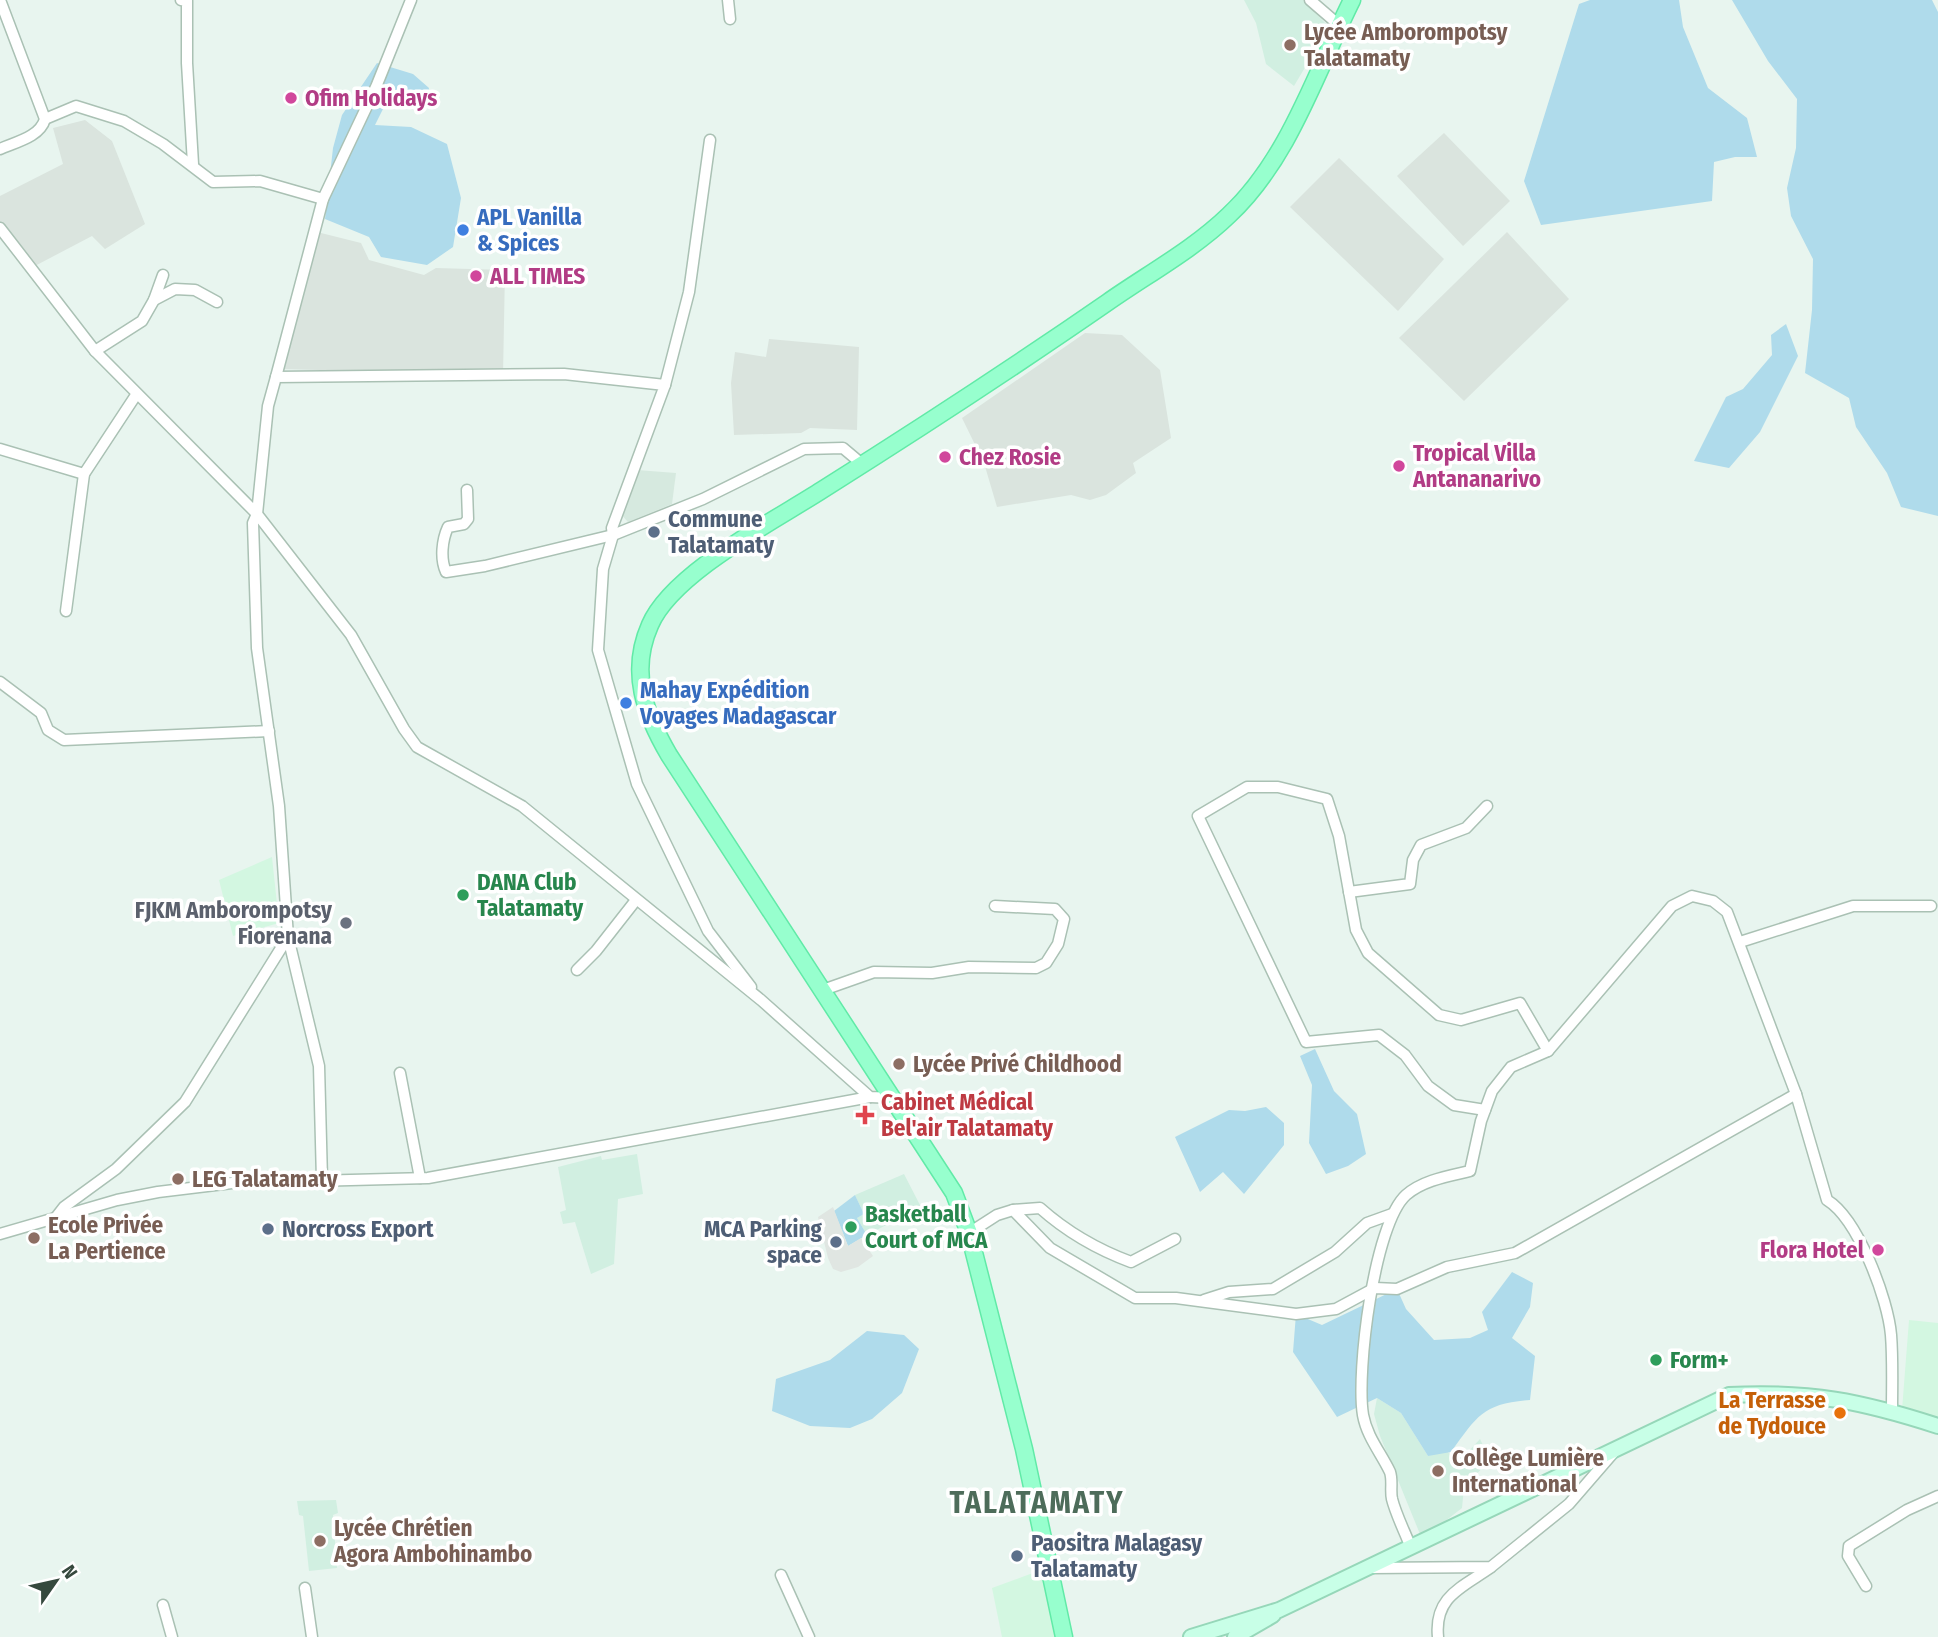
<svg xmlns="http://www.w3.org/2000/svg" width="1938" height="1637" font-family="'Fira Sans Condensed',sans-serif">
	<style>
		.residential { fill: #d6e9df }
		.commercial { fill: #d3f7e1 }
		.industrial { fill: #dae4de }
		.education { fill: #d1efe1 }
		.green { fill: #afdbeb }
		.parking { fill: #e0e6e2 }
		.lines { fill: none; stroke-linecap: round; stroke-linejoin: round }
		.street-casing { stroke: #aac1b4; stroke-width: 13 }
		.secondary-casing { stroke: #96d7b9; stroke-width: 18 }
		.primary-casing { stroke: #61eaa7; stroke-width: 19 }
		.street { stroke: #fff; stroke-width: 10 }
		.secondary { stroke: #c8ffe7; stroke-width: 14 }
		.primary { stroke: #97ffce; stroke-width: 16 }
		.education-dot { fill: #8d6e63; stroke: #fff; stroke-width: 2.5 }
		.hotel-dot { fill: #d1479c; stroke: #fff; stroke-width: 2.5 }
		.shop-dot { fill: #3f7fe0; stroke: #fff; stroke-width: 2.5 }
		.service-dot { fill: #5c6f8a; stroke: #fff; stroke-width: 2.5 }
		.leisure-dot { fill: #2e9e5b; stroke: #fff; stroke-width: 2.5 }
		.worship-dot { fill: #6b7280; stroke: #fff; stroke-width: 2.5 }
		.health-dot { fill: #e0444e; stroke: #fff; stroke-width: 2.5 }
		.food-dot { fill: #e8710a; stroke: #fff; stroke-width: 2.5 }
		.labels { text-anchor: middle; dominant-baseline: central; stroke-width: 7; stroke-linejoin: round; paint-order: stroke }
		.education-label { font-size: 23px; font-weight: bold; fill: #785e54; stroke: #fff; text-anchor: start }
		.hotel-label { font-size: 23px; font-weight: bold; fill: #b23c85; stroke: #fff; text-anchor: start }
		.shop-label { font-size: 23px; font-weight: bold; fill: #366cbe; stroke: #fff; text-anchor: start }
		.service-label { font-size: 23px; font-weight: bold; fill: #4e5e75; stroke: #fff; text-anchor: start }
		.leisure-label { font-size: 23px; font-weight: bold; fill: #27864d; stroke: #fff; text-anchor: start }
		.worship-label { font-size: 23px; font-weight: bold; fill: #5b616d; stroke: #fff; text-anchor: end }
		.health-label { font-size: 23px; font-weight: bold; fill: #be3a42; stroke: #fff; text-anchor: start }
		.food-label { font-size: 23px; font-weight: bold; fill: #c56008; stroke: #fff; text-anchor: end }
		.district-label { font-size: 30px; font-weight: bold; letter-spacing: 2px; fill: #4d6c5a; stroke: #fff }
	</style>
	<rect width="100%" height="100%" fill="#e8f5ef"/>
	<path class="residential" d="M637 470 676 473 672 504 628 522 620 513Z"/>
	<g class="commercial">
		<path d="M272 857 279 923 233 936 219 880Z"/>
		<path d="M1909 1320 1938 1323V1421L1902 1410Z"/>
		<path d="M1049 1567 1064 1637H1002L992 1588Z"/>
	</g>
	<g class="industrial">
		<path d="M85 120 112 141 145 224 105 249 92 236 31 268 0 222V196L63 164 53 128Z"/>
		<path d="M1444 133 1510 201 1463 246 1397 176Z"/>
		<path d="M1339 158 1444 259 1398 311 1290 207Z"/>
		<path d="M317 232 361 243 369 260 424 275 436 268 505 270 503 375 281 369Z"/>
		<path d="M1507 232 1569 299 1464 401 1399 338Z"/>
		<path d="M1085 333 1122 335 1160 370 1171 438 1133 463 1136 473 1106 495 1090 500 1071 495 997 507 984 463 962 418Z"/>
		<path d="M769 339 859 347 857 430 810 428 801 433 734 435 731 383 735 352 766 357Z"/>
	</g>
	<g class="education">
		<path d="M1244 0H1303L1329 27 1294 86 1266 64 1256 23Z"/>
		<path d="M637 1154 643 1194 618 1199 614 1264 591 1274 575 1222 563 1224 560 1212 566 1210 558 1167 601 1156 602 1160Z"/>
		<path d="M904 1174 921 1207 867 1235 857 1218 864 1214 855 1195Z"/>
		<path d="M1377 1398 1401 1413 1428 1456 1444 1448 1458 1463 1480 1439 1490 1460 1464 1487 1462 1508 1422 1539 1380 1436 1374 1414Z"/>
		<path d="M336 1500 338 1513 333 1515 337 1568 309 1571 303 1516 299 1515 297 1501Z"/>
	</g>
	<g class="green">
		<path d="M1590 0H1679L1683 27 1708 88 1747 118 1757 157H1735L1714 162 1712 201 1541 225 1524 181 1579 4Z"/>
		<path d="M1732 0H1932L1938 12V516L1901 507 1887 473 1856 427 1849 398 1805 373 1812 310 1813 259 1791 216 1787 188 1796 148 1797 99 1768 61Z"/>
		<path d="M377 63 413 74 429 88 426 106 393 89 375 125 411 127 447 144 461 198 453 247 427 265 381 257 369 237 325 219 333 148 342 115Z"/>
		<path d="M1786 324 1798 356 1760 432 1729 468 1694 461 1726 397 1743 389 1772 355 1771 335Z"/>
		<path d="M1315 1049 1334 1091 1357 1114 1366 1154 1348 1166 1326 1174 1309 1143 1312 1085 1300 1056Z"/>
		<path d="M1266 1107 1284 1123V1145L1244 1194 1223 1172 1200 1192 1175 1137 1229 1110 1245 1111Z"/>
		<path d="M855 1195 864 1214 857 1218 867 1235 848 1246 834 1211Z"/>
		<path d="M1512 1272 1533 1283 1530 1307 1512 1338 1535 1356 1530 1400C1483 1404 1478 1415 1451 1452L1428 1456 1401 1413 1377 1398 1337 1417 1293 1352 1296 1314 1322 1325 1397 1289 1406 1309 1434 1340 1470 1338 1488 1330 1482 1312Z"/>
		<path d="M867 1331 904 1335 919 1349 902 1393 872 1419 850 1428 810 1426 772 1411 776 1379 830 1360Z"/>
	</g>
	<path class="parking" d="M833 1207 848 1246 861 1238 873 1256 858 1267 841 1272 833 1269 828 1258 818 1217Z"/>
	<g class="lines">
		<defs>
			<g id="street">
				<path d="M181 0 187 1V63L193 164"/>
				<path d="M728 0 730 19"/>
				<path d="M1310 0 1339 25"/>
				<path d="M45 119 76 106 124 121 163 144 213 182 260 181 323 199 276 377"/>
				<path d="M0 149C16 142 40 137 45 119L0 0"/>
				<path d="M323 199 376 87 411 0"/>
				<path d="M0 228 95 351 257 514 351 635 404 729 417 747 522 806 761 1000 870 1097 894 1098"/>
				<path d="M154 300 163 275"/>
				<path d="M95 351 142 321 154 300 175 289 195 290 217 302"/>
				<path d="M665 385 689 292 710 140"/>
				<path d="M0 449 84 474"/>
				<path d="M467 490 468 519 464 524 448 527C442 540 440 559 446 572L485 566 613 535"/>
				<path d="M613 535 603 569 598 650 637 784 708 931 751 987"/>
				<path d="M66 611 84 474 136 395"/>
				<path d="M0 682 41 713 48 730 64 740 269 731"/>
				<path d="M1349 892 1410 884 1413 860 1421 845 1466 828 1487 806"/>
				<path d="M288 937 319 1066 322 1180"/>
				<path d="M1740 942 1853 906H1931"/>
				<path d="M577 970 596 951 636 900"/>
				<path d="M823 990 874 972 932 973 969 967 1036 968 1046 963 1058 944 1064 919 1055 909 995 906"/>
				<path d="M400 1073 420 1178"/>
				<path d="M1485 1110 1454 1105 1428 1086 1405 1055 1379 1035 1306 1042 1198 816 1247 787H1278L1327 799 1339 836 1356 930 1368 953 1439 1015 1461 1020 1520 1003 1548 1051"/>
				<path d="M1013 1210 1040 1208C1068 1233 1096 1249 1131 1262L1175 1239"/>
				<path d="M57 1216 64 1207 116 1169 185 1102 288 937 279 806 257 648 253 523 257 514 268 406 276 377 564 374 665 385 612 528 613 535 703 499 804 449 843 448 862 464"/>
				<path d="M969 1233 997 1215 1013 1210 1050 1248 1135 1298H1176L1296 1314 1336 1309 1375 1288 1397 1289 1447 1267 1515 1253 1796 1094"/>
				<path d="M0 1234 117 1200 158 1192 232 1183 428 1178 870 1097"/>
				<path d="M1204 1300 1229 1292 1273 1289 1335 1252 1367 1223 1392 1214"/>
				<path d="M1411 1548C1405 1532 1396 1515 1392 1499 1390 1490 1393 1481 1390 1472 1381 1453 1367 1437 1363 1415 1356 1372 1374 1224 1406 1195 1423 1180 1449 1176 1470 1171L1481 1121 1492 1091 1511 1067 1548 1051 1672 906 1692 896 1713 901 1727 912 1796 1094 1827 1200C1858 1219 1888 1299 1891 1335 1893 1360 1892 1386 1892 1411"/>
				<path d="M1371 1568 1491 1567 1569 1504 1614 1452"/>
				<path d="M781 1575 809 1637"/>
				<path d="M1866 1586 1848 1556 1849 1546 1907 1510 1938 1496"/>
				<path d="M305 1588 312 1637"/>
				<path d="M163 1605 172 1637"/>
				<path d="M1438 1637C1434 1597 1461 1588 1490 1568"/>
			</g>
			<g id="secondary">
				<path d="M1191 1637 1279 1610 1729 1395C1810 1391 1861 1401 1938 1426"/>
				<path d="M1235 1637 1273 1615"/>
			</g>
			<path id="primary" d="M1064 1637 1024 1449 969 1233 954 1193 669 755C645 714 629 672 650 625 672 573 774 521 822 490 919 429 1014 367 1108 302 1148 274 1194 249 1229 215 1289 159 1316 72 1352 0"/>
		</defs>
		<use href="#street" class="street-casing"/>
		<use href="#secondary" class="secondary-casing"/>
		<use href="#primary" class="primary-casing"/>
		<use href="#street" class="street"/>
		<use href="#secondary" class="secondary"/>
		<use href="#primary" class="primary"/>
	</g>
	<g class="education-dot">
		<circle cx="1290" cy="45" r="7"/>
		<circle cx="899" cy="1064" r="7"/>
		<circle cx="178" cy="1179" r="7"/>
		<circle cx="34" cy="1238" r="7"/>
		<circle cx="1438" cy="1471" r="7"/>
		<circle cx="320" cy="1541" r="7"/>
	</g>
	<g class="hotel-dot">
		<circle cx="291" cy="98" r="7"/>
		<circle cx="476" cy="276" r="7"/>
		<circle cx="945" cy="457" r="7"/>
		<circle cx="1399" cy="466" r="7"/>
		<circle cx="1878" cy="1250" r="7"/>
	</g>
	<g class="shop-dot">
		<circle cx="463" cy="230" r="7"/>
		<circle cx="626" cy="703" r="7"/>
	</g>
	<g class="service-dot">
		<circle cx="654" cy="532" r="7"/>
		<circle cx="268" cy="1229" r="7"/>
		<circle cx="836" cy="1242" r="7"/>
		<circle cx="1017" cy="1556" r="7"/>
	</g>
	<g class="leisure-dot">
		<circle cx="463" cy="895" r="7"/>
		<circle cx="851" cy="1227" r="7"/>
		<circle cx="1656" cy="1360" r="7"/>
	</g>
	<circle class="worship-dot" cx="346" cy="923" r="7"/>
	<path class="health-dot" d="M861.5 1104.5h7v7h7v7h-7v7h-7v-7h-7v-7h7z"/>
	<circle class="food-dot" cx="1840" cy="1413" r="7"/>
	<g class="labels">
		<g class="education-label">
			<text x="1304" y="32">Lycée Amborompotsy<tspan x="1304" dy="26">Talatamaty</tspan></text>
			<text x="913" y="1064">Lycée Privé Childhood</text>
			<text x="192" y="1179">LEG Talatamaty</text>
			<text x="48" y="1225">Ecole Privée<tspan x="48" dy="26">La Pertience</tspan></text>
			<text x="1452" y="1458">Collège Lumière<tspan x="1452" dy="26">International</tspan></text>
			<text x="334" y="1528">Lycée Chrétien<tspan x="334" dy="26">Agora Ambohinambo</tspan></text>
		</g>
		<g class="hotel-label">
			<text x="305" y="98">Ofim Holidays</text>
			<text x="490" y="276">ALL TIMES</text>
			<text x="1413" y="453">Tropical Villa<tspan x="1413" dy="26">Antananarivo</tspan></text>
			<text x="959" y="457">Chez Rosie</text>
			<text x="1864" y="1250" text-anchor="end">Flora Hotel</text>
		</g>
		<g class="shop-label">
			<text x="477" y="217">APL Vanilla<tspan x="477" dy="26">&amp; Spices</tspan></text>
			<text x="640" y="690">Mahay Expédition<tspan x="640" dy="26">Voyages Madagascar</tspan></text>
		</g>
		<g class="service-label">
			<text x="668" y="519">Commune<tspan x="668" dy="26">Talatamaty</tspan></text>
			<text x="282" y="1229">Norcross Export</text>
			<text x="822" y="1229" text-anchor="end">MCA Parking<tspan x="822" dy="26">space</tspan></text>
			<text x="1031" y="1543">Paositra Malagasy<tspan x="1031" dy="26">Talatamaty</tspan></text>
		</g>
		<g class="leisure-label">
			<text x="477" y="882">DANA Club<tspan x="477" dy="26">Talatamaty</tspan></text>
			<text x="865" y="1214">Basketball<tspan x="865" dy="26">Court of MCA</tspan></text>
			<text x="1670" y="1360">Form+</text>
		</g>
		<g class="worship-label">
			<text x="332" y="910">FJKM Amborompotsy<tspan x="332" dy="26">Fiorenana</tspan></text>
		</g>
		<g class="health-label">
			<text x="881" y="1102">Cabinet Médical<tspan x="881" dy="26">Bel'air Talatamaty</tspan></text>
		</g>
		<g class="food-label">
			<text x="1826" y="1400">La Terrasse<tspan x="1826" dy="26">de Tydouce</tspan></text>
		</g>
		<g class="district-label">
			<text x="1037" y="1503">TALATAMATY</text>
		</g>
	</g>
	<g transform="translate(56 1581) rotate(56)" stroke="#ffffff" stroke-width="5" paint-order="stroke">
	<path d="M0-5L12 26L0 18L-12 26Z" fill="#36493e"/>
	<text y="-10" font-size="19" font-weight="bold" text-anchor="middle" fill="#36493e">N</text>
	</g>
</svg>
